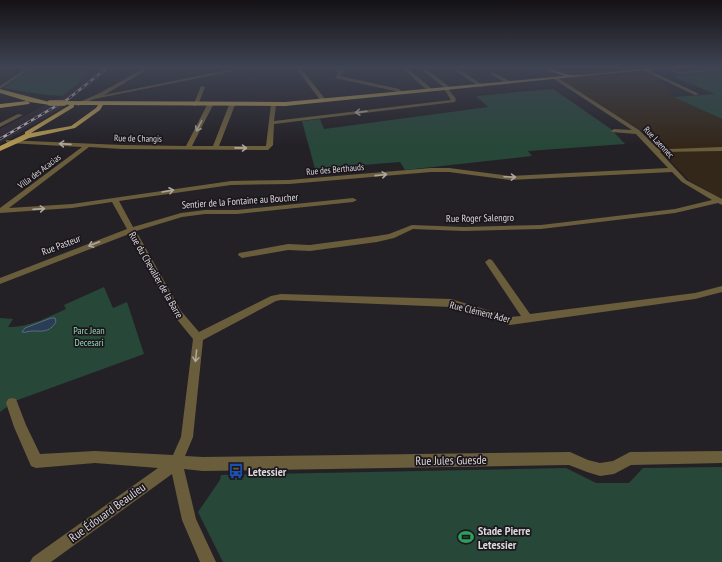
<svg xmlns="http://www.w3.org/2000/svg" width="722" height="562" font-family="'PT Sans Narrow',sans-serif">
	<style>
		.built { fill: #302932 }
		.industrial { fill: #332719 }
		.green { fill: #274739 }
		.water { fill: #293d57; stroke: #5e6c7f }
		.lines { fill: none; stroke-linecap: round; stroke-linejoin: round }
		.minor { fill: #6a5d3c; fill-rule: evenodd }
		.major { fill: #b39751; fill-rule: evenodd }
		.rail-casing { stroke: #b8b5b9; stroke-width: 2.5 }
		.rail { stroke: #1b171c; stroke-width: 1.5; stroke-dasharray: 4; stroke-linecap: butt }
		.major-bridge { stroke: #b39751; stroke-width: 5.5 }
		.oneway { stroke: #aea79c }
		.labels { text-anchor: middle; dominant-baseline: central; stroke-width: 3.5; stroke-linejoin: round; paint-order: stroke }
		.far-street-label { font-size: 9px; fill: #dbd8dc; stroke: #1b171c }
		.street-label { font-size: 10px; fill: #dbd8dc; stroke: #1b171c }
		.park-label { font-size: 10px; fill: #91d7b8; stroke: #1b171c }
		.near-street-label { font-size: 12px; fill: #dbd8dc; stroke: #1b171c }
		.near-poi-label { font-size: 12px; font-weight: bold; fill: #dbd8dc; stroke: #1b171c; text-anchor: start }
	</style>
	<rect width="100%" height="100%" fill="#242126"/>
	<path class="built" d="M96 67H113L91 85 65 103 62 108 0 144V129L62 96 80 82 81 79Z"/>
	<path class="industrial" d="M538 67H668L644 71 664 80 656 82 673 91 665 92 722 119V199L690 181 641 130 553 79Z"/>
	<g class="green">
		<path d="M34 67H96L81 79 80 82 62 96 39 94 3 88Z"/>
		<path d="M722 70V119L674 97 715 94 671 76Z"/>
		<path d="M553 89 611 129 625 144 528 151 532 156 405 170 400 162 315 169 302 121 320 119 324 129 488 107 476 96Z"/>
		<path d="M104 287 113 308 127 302 144 354 15 401 0 412V318L13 319 8 327C28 328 48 317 66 309L64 305Z"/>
		<path d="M722 467V562H223L198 512 220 480 221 475 566 468 596 483H629L643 468Z"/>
	</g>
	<path class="water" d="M51 318H55L56 322C49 333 42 331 32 331 28 331 26 333 22 332L25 328Z"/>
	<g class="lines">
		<g class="minor">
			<path d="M28 67H33L0 89V86Z"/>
			<path d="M146 67H152L104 95 243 67H254L94 99 78 106 75 104 100 93Z"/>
			<path d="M295 67H300L325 99V101H321Z"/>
			<path d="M321 67H331L344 70 340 76 399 89 403 93 401 94 395 91 335 78 339 72Z"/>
			<path d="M401 67H406L432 89V91H428Z"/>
			<path d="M418 67H423L451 88 449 90 456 99 455 102 274 124 273 145 268 150 122 149 89 147 9 208 72 204 231 181 289 180 431 168H449L510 176 668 168 636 134 612 132 611 131 614 129 632 130 554 79 558 78 639 130 657 148 671 149 722 147V151L660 152 686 180 722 199V205L718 203 675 213 541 229 464 231 413 229 394 238 377 242 310 251 288 250 242 258 238 255 239 253 288 244 310 245 377 236 389 234 412 225 464 227 541 225 675 209 712 200 682 182 672 172 510 180 449 172H431L289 184 231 185 119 201 133 227 181 213 205 210H237L353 198 357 200 353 202 237 214H205L182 217 136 231 181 311 199 332 271 296 281 294 451 299 510 317 521 316 485 262 489 259 492 260 530 314 695 293 722 286V292L695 299 510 325 451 307 281 300 276 301 203 340 193 437 185 456 203 457 570 452 588 460 600 463 613 461 630 452 722 451V463L631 465 614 474 600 476 587 472 569 465 203 471 184 469 196 519 216 562H200L182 520 172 474 51 562H30L33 557 158 468 95 463 36 468 31 466 14 427 6 403 8 399 12 398 16 399 26 425 40 454 95 451 173 455 181 437 193 339 175 317 129 234 0 284V278L127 229 112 202 72 208 0 213V208L82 147 8 143 6 142V140L122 145 186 146 207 105 210 103 213 105 192 146H213L229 105 232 103 235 105 219 146H266L271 104 276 105 274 121 451 100 444 89 445 88Z"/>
			<path d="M450 67H456L484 86 480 87Z"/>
			<path d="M669 67 679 72 722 68V70L679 74 665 68Z"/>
			<path d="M642 68H644L699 94 695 95 642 70Z"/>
			<path d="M492 72 512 82V83L508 84 490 74Z"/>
			<path d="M201 86 205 87 198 105 193 106Z"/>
			<path d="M18 114 23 115 0 127V123Z"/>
		</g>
		<g class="major">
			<path d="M540 67C551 67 564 75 572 75 606 75 639 67 673 67L285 106 103 105 100 110 75 128 29 138 0 151V146L25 134V132L70 105 62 104 61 103 64 101 285 102 564 76ZM74 105H98L96 108 71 126 31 133 74 107Z"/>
			<path d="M0 89 53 103 50 105 30 102 0 93Z"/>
			<path d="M27 101 30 103 29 104 0 108V104Z"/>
		</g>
		<defs>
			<path id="rail" d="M0 139 68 99 108 67"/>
		</defs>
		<use href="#rail" class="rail-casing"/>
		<use href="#rail" class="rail"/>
		<path class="major-bridge" d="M50 103H64"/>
	</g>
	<defs><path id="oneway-shaft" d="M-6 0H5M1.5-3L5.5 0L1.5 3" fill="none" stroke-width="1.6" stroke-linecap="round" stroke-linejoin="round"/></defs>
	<g class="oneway">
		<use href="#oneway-shaft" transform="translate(361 112) rotate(173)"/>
		<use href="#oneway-shaft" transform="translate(199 126) rotate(117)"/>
		<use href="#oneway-shaft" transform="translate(65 144) rotate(-176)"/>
		<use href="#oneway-shaft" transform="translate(241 148) rotate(1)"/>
		<use href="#oneway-shaft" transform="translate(381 175) rotate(-6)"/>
		<use href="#oneway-shaft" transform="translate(510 177) rotate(2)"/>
		<use href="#oneway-shaft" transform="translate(168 191) rotate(-10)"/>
		<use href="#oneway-shaft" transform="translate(39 209) rotate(-4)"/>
		<use href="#oneway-shaft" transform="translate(94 244) rotate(159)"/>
		<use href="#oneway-shaft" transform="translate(196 356) rotate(96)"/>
	</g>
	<linearGradient id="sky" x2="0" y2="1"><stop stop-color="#141215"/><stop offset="0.46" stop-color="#3f4352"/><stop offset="1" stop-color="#3f4352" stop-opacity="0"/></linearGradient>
	<rect width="722" height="146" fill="url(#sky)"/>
	<defs>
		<symbol id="bus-bare" viewBox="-9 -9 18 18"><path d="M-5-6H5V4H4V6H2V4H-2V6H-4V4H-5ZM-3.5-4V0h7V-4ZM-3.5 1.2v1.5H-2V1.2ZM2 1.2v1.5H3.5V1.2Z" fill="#1a4fb4" stroke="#1b171c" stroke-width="2.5" paint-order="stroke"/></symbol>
		<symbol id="stadium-bare" viewBox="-9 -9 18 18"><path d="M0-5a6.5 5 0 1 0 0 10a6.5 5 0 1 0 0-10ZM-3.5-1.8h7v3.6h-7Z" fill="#2e9e5b" stroke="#1b171c" stroke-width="2.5" paint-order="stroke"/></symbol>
	</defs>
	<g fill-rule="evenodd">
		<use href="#bus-bare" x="225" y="460" width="22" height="22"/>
		<use href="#stadium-bare" x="455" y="526" width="22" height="22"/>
	</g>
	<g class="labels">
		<g class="far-street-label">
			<text transform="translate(138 138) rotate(1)">Rue de Changis</text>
			<text transform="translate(659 142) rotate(47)">Rue Laennec</text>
			<text transform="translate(335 169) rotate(-5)">Rue des Berthauds</text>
			<text transform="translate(39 171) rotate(-37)">Villa des Acacias</text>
		</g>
		<g class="street-label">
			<text transform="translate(240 201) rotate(-4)">Sentier de la Fontaine au Boucher</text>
			<text transform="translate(480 218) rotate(-1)">Rue Roger Salengro</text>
			<text transform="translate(61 245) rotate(-21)">Rue Pasteur</text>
			<text transform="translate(156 275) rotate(60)">Rue du Chevalier de la Barre</text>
			<text transform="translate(480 312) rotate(14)">Rue Clément Ader</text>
		</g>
		<g class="park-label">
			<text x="89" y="330">Parc Jean<tspan x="89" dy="12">Decesari</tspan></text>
		</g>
		<g class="near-street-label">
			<text transform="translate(451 460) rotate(-1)">Rue Jules Guesde</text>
			<text transform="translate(107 512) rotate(-36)">Rue Édouard Beaulieu</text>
		</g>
		<g class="near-poi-label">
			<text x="248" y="471">Letessier</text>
			<text x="478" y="530">Stade Pierre<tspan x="478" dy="14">Letessier</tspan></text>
		</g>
	</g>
</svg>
